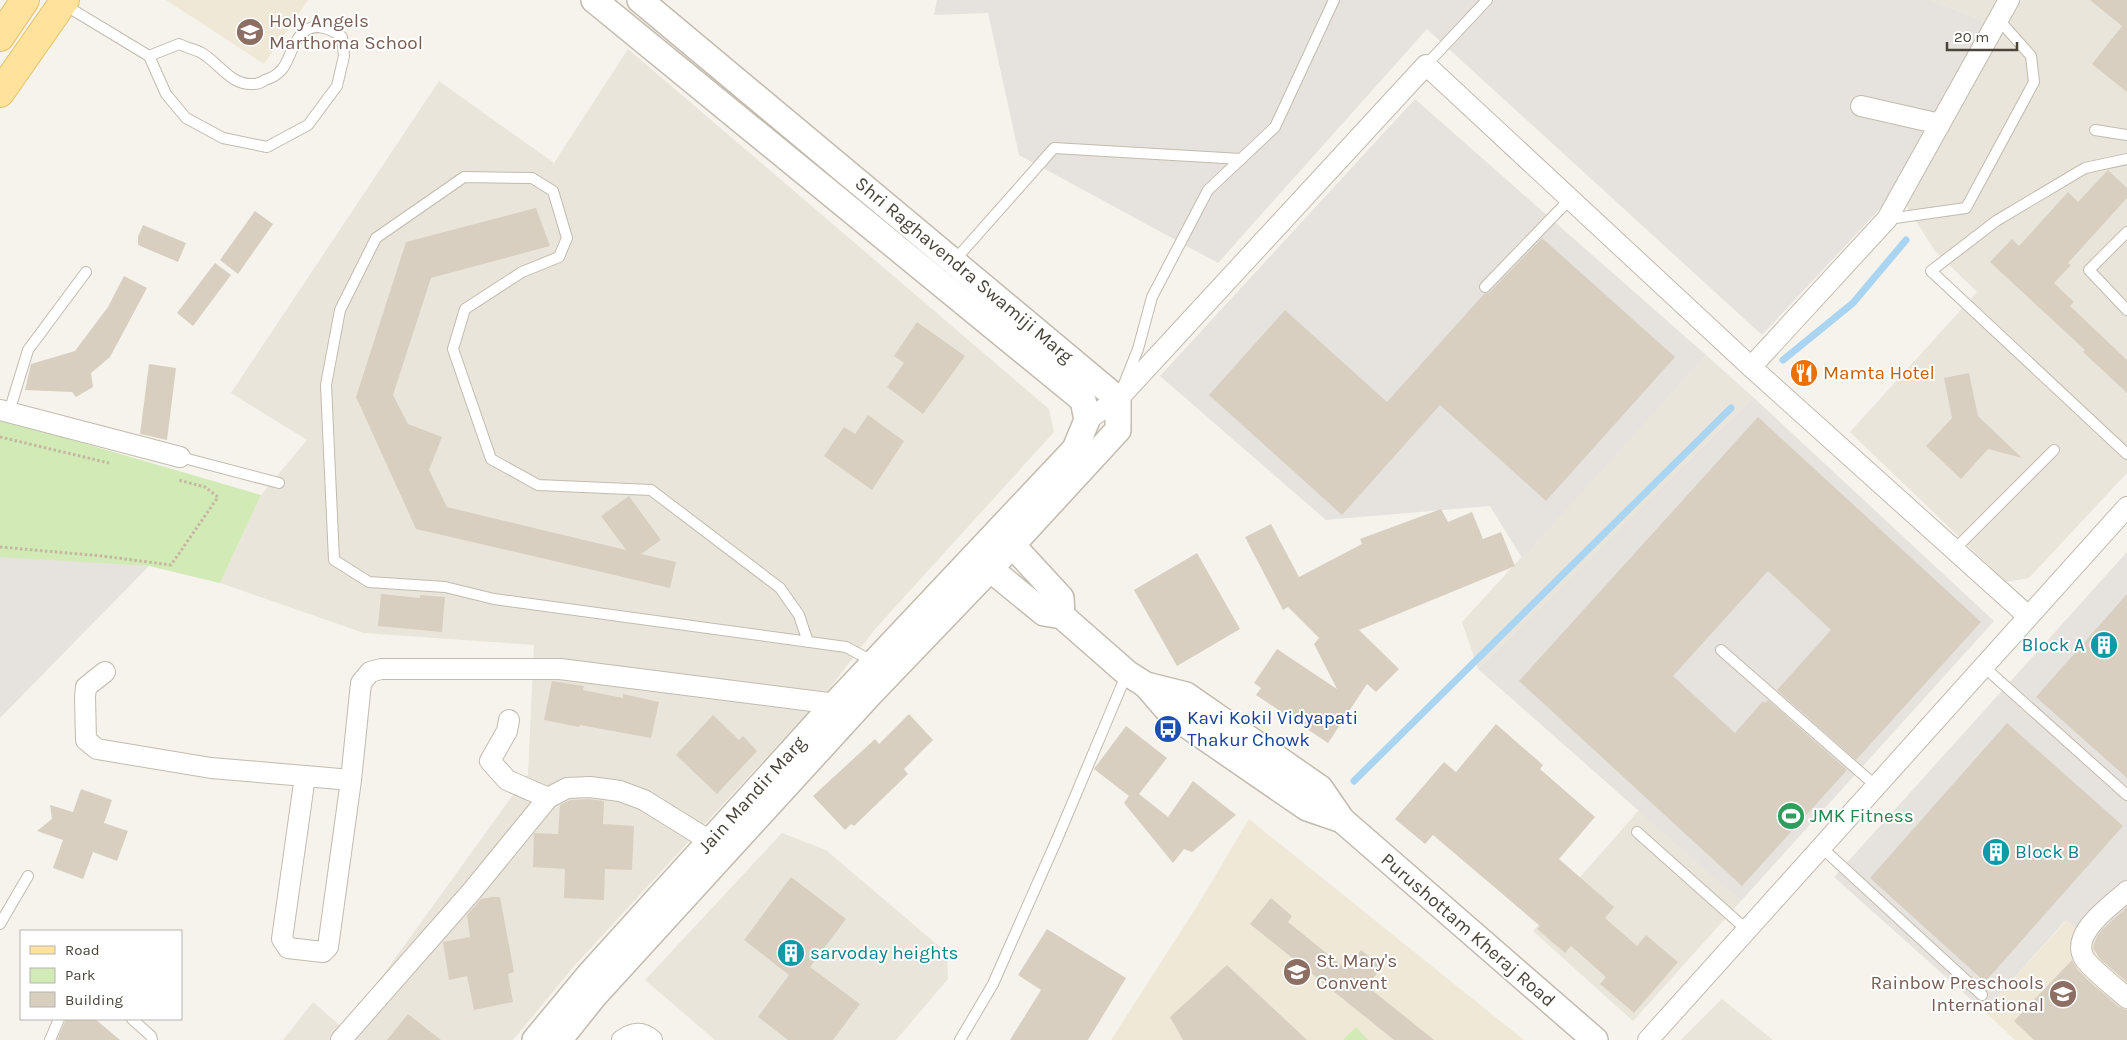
<svg xmlns="http://www.w3.org/2000/svg" width="2127" height="1040" font-family="Karla,sans-serif">
	<style>
		.residential { fill: #eae5da }
		.industrial { fill: #e6e2dd }
		.education { fill: #efe8d6 }
		.green { fill: #d2eab5 }
		.lines { fill: none; stroke-linecap: round; stroke-linejoin: round }
		.stream { stroke: #a9d4f2; stroke-width: 7 }
		.building { fill: #d8cfc1 }
		.service-casing { stroke: #c2bbae; stroke-width: 12 }
		.minor-casing { stroke: #c2bbae; stroke-width: 22 }
		.tertiary-casing { stroke: #c2bbae; stroke-width: 28 }
		.primary-casing { stroke: #e6c16a; stroke-width: 30 }
		.path { stroke: #c4b79f; stroke-width: 3; stroke-dasharray: 2.5 2.5; stroke-linecap: butt }
		.service { stroke: #fff; stroke-width: 10 }
		.minor { stroke: #fff; stroke-width: 20 }
		.tertiary { stroke: #fff; stroke-width: 25 }
		.primary { stroke: #ffe39c; stroke-width: 28 }
		.labels { text-anchor: middle; dominant-baseline: central; stroke-width: 4; stroke-linejoin: round; paint-order: stroke }
		.education-label { font-size: 19px; fill: #785e54; stroke: #fff; text-anchor: start }
		.street-label { font-size: 19px; fill: #4b4439; stroke: #fff }
		.food-label { font-size: 19px; fill: #c56008; stroke: #fff; text-anchor: start }
		.culture-label { font-size: 19px; fill: #0d838f; stroke: #fff; text-anchor: start }
		.transit-label { font-size: 19px; fill: #164399; stroke: #fff; text-anchor: start }
		.leisure-label { font-size: 19px; fill: #27864d; stroke: #fff; text-anchor: start }
	</style>
	<rect width="100%" height="100%" fill="#f6f3ec"/>
	<g class="residential">
		<path d="M1930 0H2127V473L2029 578 2006 582 1850 432 1977 292 1935 251 1905 204 1989 23Z"/>
		<path d="M628 49 1049 409 1054 432 876 628 830 688 576 964 513 1040H283L313 1002 344 1029 528 774 534 645 364 633 220 583 261 495 307 440 231 393 439 81 554 163Z"/>
		<path d="M1706 355 1753 397 1478 669 1462 622Z"/>
		<path d="M1639 810 1741 901 1633 1021 1533 931Z"/>
		<path d="M782 833 826 850 947 953 948 979 896 1040H715L645 980Z"/>
		<path d="M1722 999 1773 1040H1681Z"/>
	</g>
	<g class="industrial">
		<path d="M937 0H1930L1989 23 1888 200 1762 335 1427 29 1218 263 1019 155 988 13 934 15Z"/>
		<path d="M1415 99 1706 355 1522 558 1490 506 1326 520 1160 376Z"/>
		<path d="M1753 397 1994 621 1741 901 1478 669Z"/>
		<path d="M2127 552V977L2066 920 1984 1011 1834 877Z"/>
		<path d="M16 556 149 566 0 718V557Z"/>
	</g>
	<g class="education">
		<path d="M166 0H308L264 64Z"/>
		<path d="M1249 819 1524 1040H1111L1199 903Z"/>
		<path d="M2067 920 2127 977V1040H2015L1984 1011Z"/>
	</g>
	<g class="green">
		<path d="M0 419 261 495 220 583 149 566 0 557Z"/>
		<path d="M1356 1027 1368 1040H1343Z"/>
	</g>
	<g class="lines">
		<g class="stream">
			<path d="M1783 360 1853 303 1906 240"/>
			<path d="M1354 781 1731 408"/>
		</g>
	</g>
	<g class="building">
		<path d="M2090 0H2127V92L2092 64 2122 26Z"/>
		<path d="M2108 170 2127 188V198L2068 263 2071 265 2054 283 2074 302 2070 306 2127 360V393L2083 352 2085 350 1990 262 2012 239 2019 246 2068 192 2078 202Z"/>
		<path d="M536 208 550 246 431 278 393 395 408 424 442 437 429 470 447 507 626 550 601 516 629 496 661 540 641 554 676 562 670 588 416 529 356 397 406 242Z"/>
		<path d="M255 211 273 224 238 274 220 260Z"/>
		<path d="M143 225 186 243 178 262 138 245V237Z"/>
		<path d="M1542 238 1675 357 1546 501 1440 405 1342 515 1209 395 1285 310 1387 402 1484 294 1490 292Z"/>
		<path d="M215 263 231 275 193 326 177 313Z"/>
		<path d="M124 276 147 288 110 357 91 373 93 387 76 397 72 392 25 390 31 364 75 351 108 307Z"/>
		<path d="M917 322 965 356 923 414 887 387 904 363 894 356Z"/>
		<path d="M149 364 176 368 167 440 140 434Z"/>
		<path d="M1969 373 1978 416 2022 458 1988 449 1961 479 1926 446 1952 418 1944 378Z"/>
		<path d="M868 415 904 441 872 490 824 456 844 427 855 434Z"/>
		<path d="M1758 417 1981 622 1856 760 1777 690 1831 630 1768 571 1673 676 1735 733 1763 701 1765 703 1768 700 1847 770 1742 886 1519 681Z"/>
		<path d="M1441 509 1448 522 1472 512 1483 539 1501 532 1515 566 1359 630 1399 669 1376 692 1367 684 1328 743 1256 695 1261 688 1254 683 1277 649 1337 689 1314 644 1319 638 1288 607 1283 610 1245 537 1271 524 1299 577 1362 544 1360 539Z"/>
		<path d="M1197 553 1240 629 1177 666 1134 590Z"/>
		<path d="M381 594 420 598V595L445 597 442 632 378 626Z"/>
		<path d="M2127 594V778L2036 697Z"/>
		<path d="M552 681 584 686 583 690 623 698V694L659 702 651 738 580 725 579 727 544 720Z"/>
		<path d="M909 714 933 740 904 769 908 774 854 826 851 824 845 830 813 796 875 739 879 744Z"/>
		<path d="M713 715 739 740 743 736 757 751 717 794 676 755Z"/>
		<path d="M2007 723 2123 826 1985 982 1870 878Z"/>
		<path d="M1496 724 1543 765 1540 769 1595 817 1559 859 1614 907 1605 918 1637 946 1646 935 1678 962 1634 1013 1600 984 1606 977 1571 946 1565 953 1537 929 1540 926 1433 835 1425 844 1395 819 1444 762 1456 772Z"/>
		<path d="M1126 726 1167 758 1139 794 1168 817 1193 781 1236 815 1192 852 1184 849 1173 863 1124 803 1129 796 1094 769Z"/>
		<path d="M81 789 112 800 104 823 128 831 117 861 93 852 83 879 53 868 63 840 37 831 52 819 50 805 73 812Z"/>
		<path d="M589 799 604 801 603 824 634 826 632 870 605 869 604 900 564 898 565 869 533 867 534 833 558 834 560 805 570 800Z"/>
		<path d="M791 877 846 919 810 967 860 1004 833 1040H788L758 1017 789 975 744 940Z"/>
		<path d="M492 897H500L514 972 508 974 513 1002 474 1010 467 976 449 980 443 942 470 937 467 915 481 899Z"/>
		<path d="M1271 898 1292 916 1288 922 1346 969 1361 950 1382 967 1367 986 1434 1040H1394L1250 924Z"/>
		<path d="M2127 907V982L2100 959 2093 948 2097 936 2103 929Z"/>
		<path d="M1047 929 1126 978 1088 1040H1010L1041 990 1018 975Z"/>
		<path d="M2072 960 2077 969 2089 981 2119 1007 2127 1010V1040H2034L2014 1021Z"/>
		<path d="M1227 965 1307 1040H1183L1170 1017Z"/>
		<path d="M408 1014 441 1040H387Z"/>
		<path d="M66 1019H95L120 1040H57Z"/>
	</g>
	<g class="lines">
		<defs>
			<g id="service">
				<path d="M63 4 149 56 166 94 186 118 223 138 267 147 308 125 337 86 344 56 342 37C329 27 310 21 299 37 286 55 290 72 265 80 262 82 258 84 254 84 230 86 219 62 200 52 193 49 185 47 179 44L149 56"/>
				<path d="M1426 65 1487 0"/>
				<path d="M2095 130 2127 135"/>
				<path d="M2127 159 2085 168 1996 221 1931 271 2127 454"/>
				<path d="M1888 219 1966 208 2034 82 2031 56 1999 20"/>
				<path d="M2127 232 2089 270 2127 310"/>
				<path d="M954 261 1054 148 1241 159"/>
				<path d="M1485 287 1570 199"/>
				<path d="M1124 384 1138 349 1152 297 1208 190 1275 127 1334 0"/>
				<path d="M9 412 28 350 86 272"/>
				<path d="M180 457 279 483"/>
				<path d="M1954 550 2054 450"/>
				<path d="M808 642 799 615 780 588 651 490 538 485 491 459 453 349 465 309 522 272 559 257 567 238 553 191 532 178 464 177 376 238 340 310 326 385 334 560 369 582 445 587 494 599 846 647 874 662"/>
				<path d="M1721 650 1876 786"/>
				<path d="M1983 666 2127 795"/>
				<path d="M1637 832 1747 930"/>
				<path d="M1821 847 1982 995"/>
				<path d="M0 924 28 876"/>
				<path d="M132 1019 151 1036 152 1040"/>
				<path d="M50 1040 59 1019"/>
				<path d="M960 1040 993 984 1058 837 1127 673"/>
			</g>
			<g id="minor">
				<path d="M1861 106 1940 124"/>
				<path d="M1751 367 1887 219 2009 0"/>
				<path d="M0 410 180 457"/>
				<path d="M1087 420 1118 399 1426 65 1751 367 2028 616"/>
				<path d="M105 672 86 687 85 697 86 740 97 749 211 768 305 776"/>
				<path d="M509 720 507 731 490 761 507 780 548 798"/>
				<path d="M351 780 305 776 282 939 288 948 323 952 328 947 351 780 361 683 370 672 381 669H560L836 704"/>
				<path d="M2127 891C2111 906 2070 933 2084 958 2089 967 2118 990 2127 998"/>
				<path d="M341 1040 472 891 548 798 567 788 590 787 620 791 644 800 710 841"/>
				<path d="M622 1040C632 1033 642 1031 652 1040"/>
				<path d="M1648 1040 2127 507"/>
			</g>
			<g id="tertiary">
				<path d="M1002 534 1061 598 1062 616"/>
				<path d="M978 559 1044 613 1062 616 1127 673 1146 685 1172 715 1307 808 1342 820"/>
				<path d="M1146 685 1186 695 1320 788 1342 820 1595 1040"/>
				<path d="M535 1040 589 975 819 721 1075 449 1087 420 1083 400 594 0"/>
				<path d="M559 1040 595 995 871 693 990 569 1118 430V399L640 0"/>
			</g>
			<g id="primary">
				<path d="M0 37 25 0"/>
				<path d="M0 93 65 0"/>
			</g>
		</defs>
		<use href="#service" class="service-casing"/>
		<use href="#minor" class="minor-casing"/>
		<use href="#tertiary" class="tertiary-casing"/>
		<use href="#primary" class="primary-casing"/>
		<g class="path">
			<path d="M0 437 109 463"/>
			<path d="M0 547 102 556 171 565 218 497 205 487 178 480"/>
		</g>
		<use href="#service" class="service"/>
		<use href="#minor" class="minor"/>
		<use href="#tertiary" class="tertiary"/>
		<use href="#primary" class="primary"/>
	</g>
	<defs>
		<symbol id="school-disc" viewBox="-11 -11 22 22"><circle r="9.5" fill="#8d6e63" stroke="#fff"/><path d="M0-5L7-2L0 1L-7-2ZM-4 1L0 2.5L4 1V4Q0 6-4 4Z" fill="#fff"/></symbol>
		<symbol id="restaurant-disc" viewBox="-11 -11 22 22"><circle r="9.5" fill="#e8710a" stroke="#fff"/><path d="M-5-6h1v4h1v-4h1v4h1v-4h1v5L-1.5 .5V6h-2V.5L-5-1ZM5-6V6H3V1.5H1.5Q1.5-4 5-6Z" fill="#fff"/></symbol>
		<symbol id="building-disc" viewBox="-11 -11 22 22"><circle r="9.5" fill="#0f9aa8" stroke="#fff"/><path d="M-4-6H4V6H1V3H-1V6H-4ZM-2.5-4.3h1.7v1.8h-1.7ZM.8-4.3h1.7v1.8H.8ZM-2.5-1h1.7V.8h-1.7ZM.8-1h1.7V.8H.8Z" fill="#fff"/></symbol>
		<symbol id="bus-disc" viewBox="-11 -11 22 22"><circle r="9.5" fill="#1a4fb4" stroke="#fff"/><path d="M-5-6H5V4H4V6H2V4H-2V6H-4V4H-5ZM-3.5-4V0h7V-4ZM-3.5 1.2v1.5H-2V1.2ZM2 1.2v1.5H3.5V1.2Z" fill="#fff"/></symbol>
		<symbol id="stadium-disc" viewBox="-11 -11 22 22"><circle r="9.5" fill="#2e9e5b" stroke="#fff"/><path d="M0-5a6.5 5 0 1 0 0 10a6.5 5 0 1 0 0-10ZM-3.5-1.8h7v3.6h-7Z" fill="#fff"/></symbol>
	</defs>
	<g fill-rule="evenodd">
		<use href="#school-disc" x="234" y="16" width="32" height="32"/>
		<use href="#restaurant-disc" x="1788" y="357" width="32" height="32"/>
		<use href="#building-disc" x="2088" y="629" width="32" height="32"/>
		<use href="#bus-disc" x="1152" y="713" width="32" height="32"/>
		<use href="#stadium-disc" x="1775" y="800" width="32" height="32"/>
		<use href="#building-disc" x="1980" y="836" width="32" height="32"/>
		<use href="#building-disc" x="775" y="937" width="32" height="32"/>
		<use href="#school-disc" x="1281" y="956" width="32" height="32"/>
		<use href="#school-disc" x="2047" y="978" width="32" height="32"/>
	</g>
	<g class="labels">
		<g class="education-label">
			<text x="269" y="21">Holy Angels<tspan x="269" dy="22">Marthoma School</tspan></text>
			<text x="1316" y="961">St. Mary's<tspan x="1316" dy="22">Convent</tspan></text>
			<text x="2044" y="983" text-anchor="end">Rainbow Preschools<tspan x="2044" dy="22">International</tspan></text>
		</g>
		<g class="street-label">
			<text transform="translate(964 270) rotate(40)">Shri Raghavendra Swamiji Marg</text>
			<text transform="translate(752 795) rotate(-48)">Jain Mandir Marg</text>
			<text transform="translate(1468 930) rotate(41)">Purushottam Kheraj Road</text>
		</g>
		<g class="food-label">
			<text x="1823" y="373">Mamta Hotel</text>
		</g>
		<g class="culture-label">
			<text x="2085" y="645" text-anchor="end">Block A</text>
			<text x="2015" y="852">Block B</text>
			<text x="810" y="953">sarvoday heights</text>
		</g>
		<g class="transit-label">
			<text x="1187" y="718">Kavi Kokil Vidyapati<tspan x="1187" dy="22">Thakur Chowk</tspan></text>
		</g>
		<g class="leisure-label">
			<text x="1810" y="816">JMK Fitness</text>
		</g>
	</g>
	<rect x="20" y="930" width="162" height="90" fill="#ffffff" stroke="#b7b4b0"/>
	<rect x="30" y="946" width="25" height="8" fill="#ffe39c" stroke="#b7b4b0"/>
	<text x="65" y="955" font-size="15" fill="#4b4439">Road</text>
	<rect x="30" y="968" width="25" height="15" fill="#d2eab5" stroke="#b7b4b0"/>
	<text x="65" y="980" font-size="15" fill="#4b4439">Park</text>
	<rect x="30" y="992" width="25" height="15" fill="#d8cfc1" stroke="#b7b4b0"/>
	<text x="65" y="1005" font-size="15" fill="#4b4439">Building</text>
	<path d="M1947 42v8h70v-8" fill="none" stroke="#4b4439" stroke-width="2.5"/>
	<text x="1954" y="42" font-size="15" fill="#4b4439" stroke="#ffffff" stroke-width="4" paint-order="stroke">20 m</text>
</svg>
